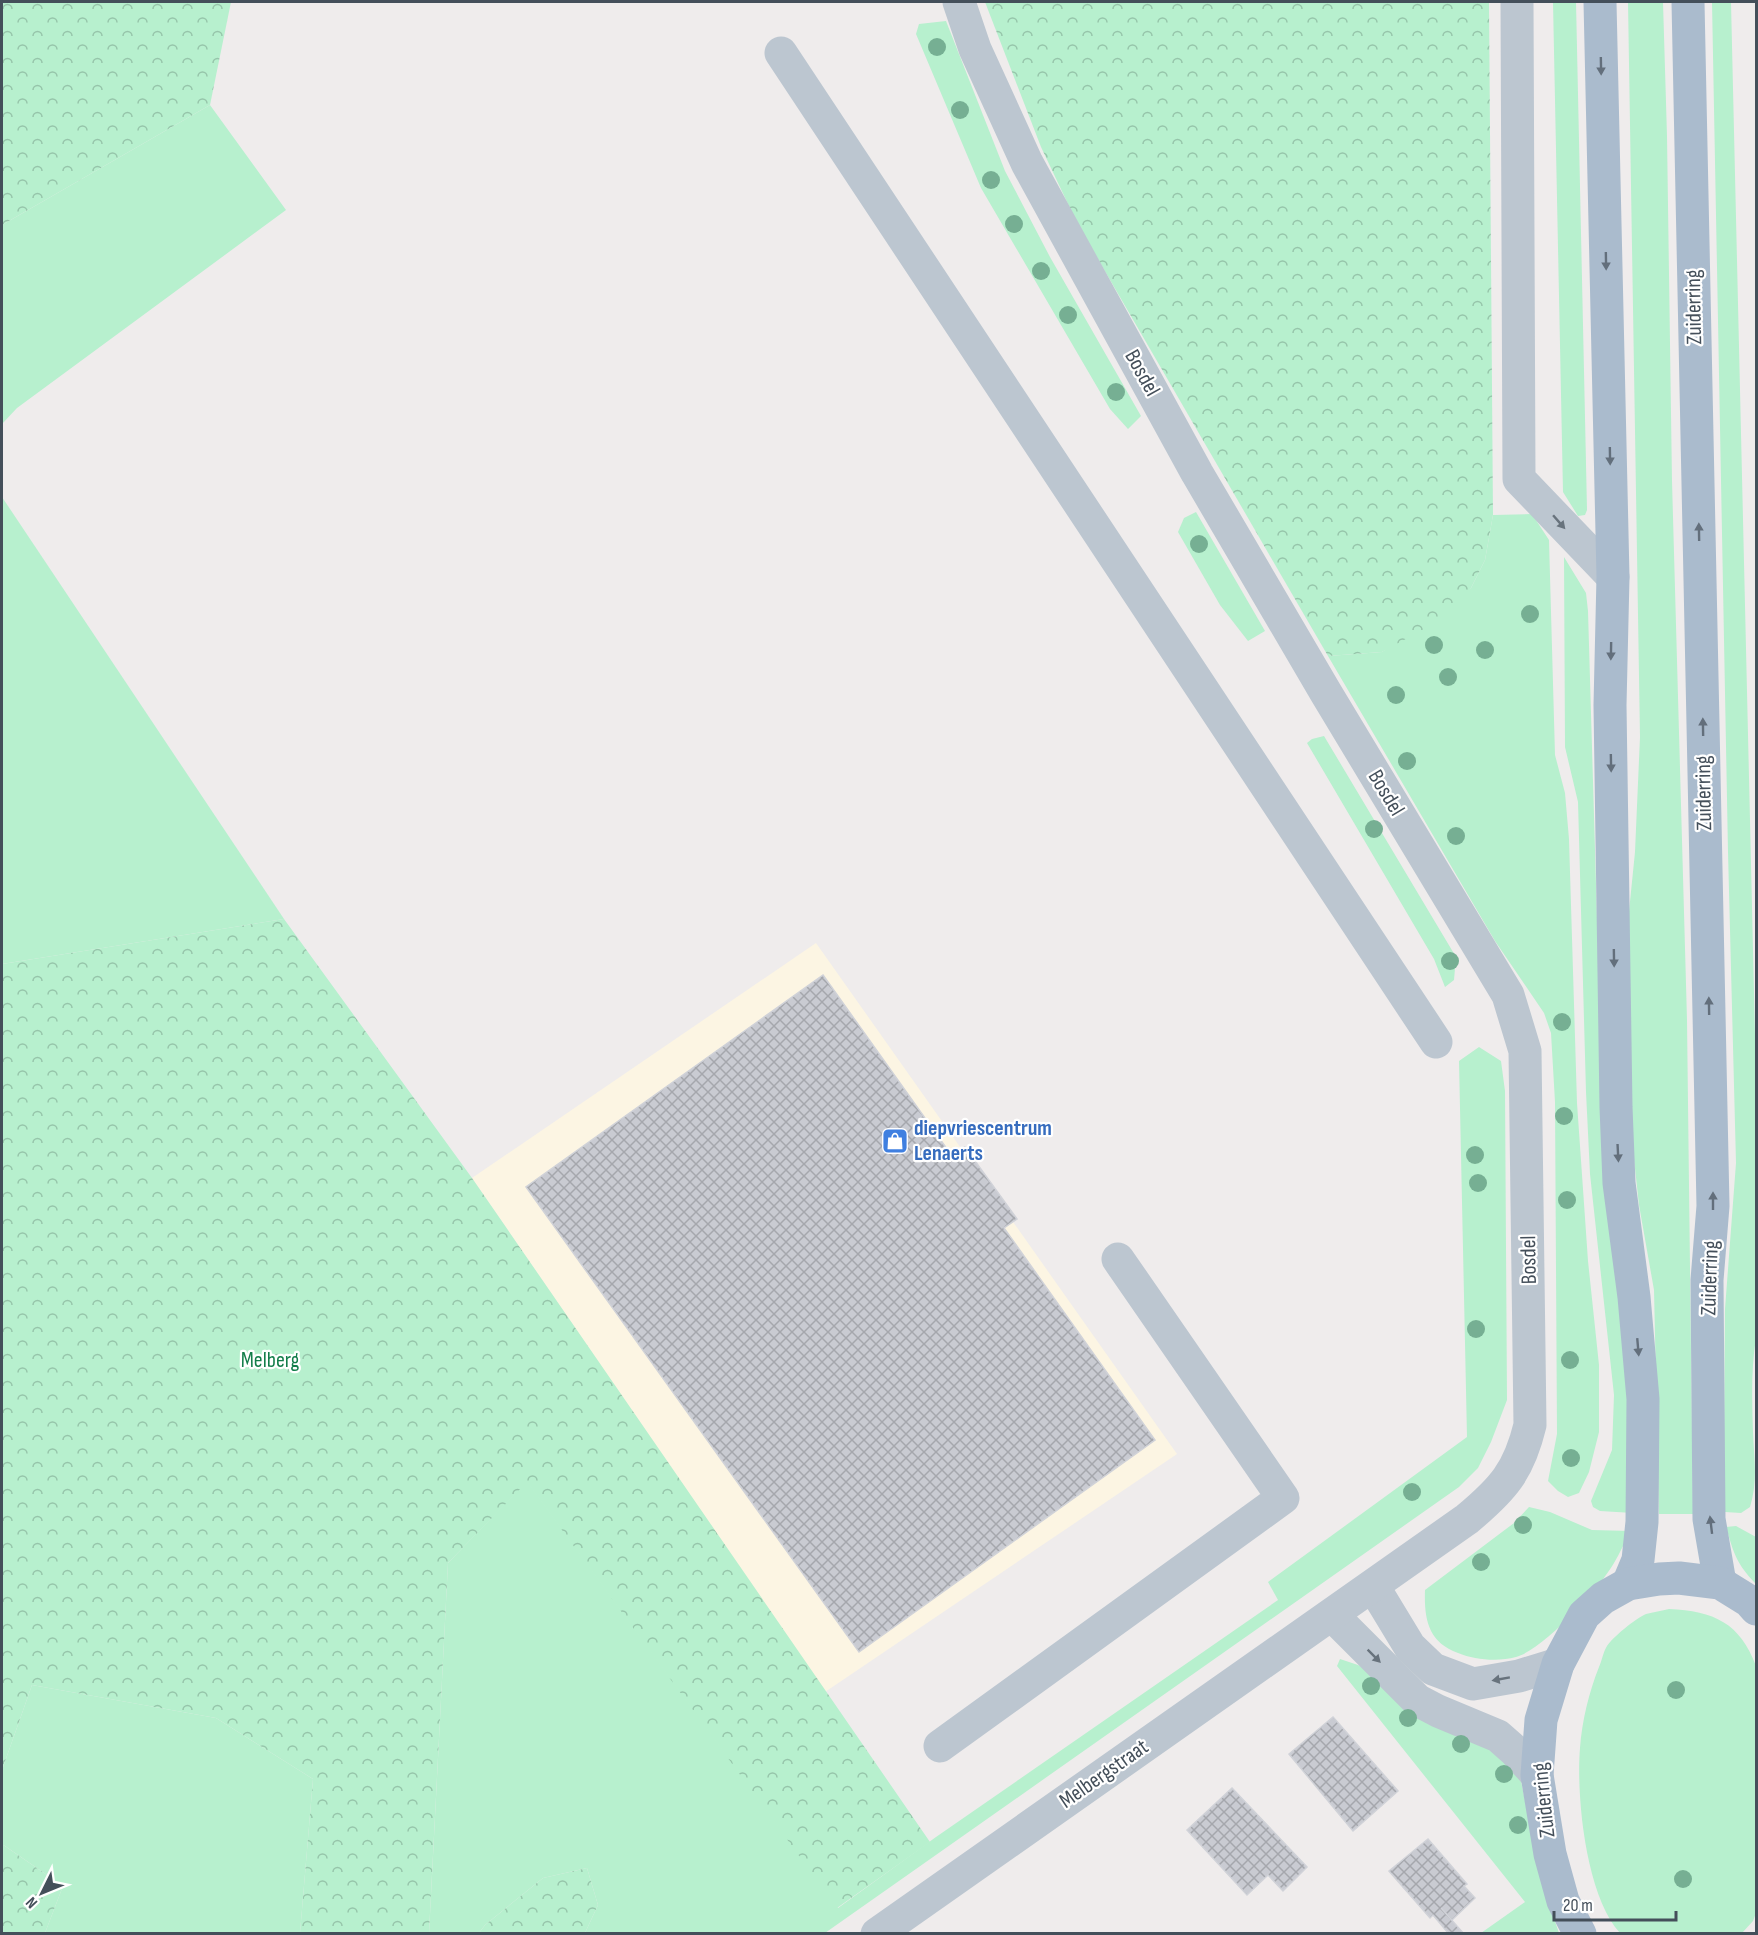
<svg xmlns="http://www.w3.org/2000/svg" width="1758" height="1935" font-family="'Sofia Sans Condensed',sans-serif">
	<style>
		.commercial { fill: #fcf5e3 }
		.green { fill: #b7f0ce }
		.forest { fill: url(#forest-crowns) }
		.building { fill: url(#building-cross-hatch); stroke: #d0d2d8; stroke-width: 1.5 }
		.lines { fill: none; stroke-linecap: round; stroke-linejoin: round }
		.minor { stroke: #bcc6d0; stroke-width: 33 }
		.major { stroke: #aabbcd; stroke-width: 33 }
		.tree { fill: #76af93 }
		.oneway { fill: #636f7c }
		.oneway2 { fill: #68737d }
		.labels { text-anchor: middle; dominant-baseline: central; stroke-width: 4.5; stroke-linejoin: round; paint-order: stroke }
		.street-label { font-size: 22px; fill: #444f5a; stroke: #fff }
		.shop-label { font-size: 22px; font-weight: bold; fill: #366cbe; stroke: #fff; text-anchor: start }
		.park-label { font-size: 22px; fill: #137d4a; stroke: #fff }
	</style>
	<defs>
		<pattern id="forest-crowns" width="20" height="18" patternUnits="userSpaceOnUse" patternTransform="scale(1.5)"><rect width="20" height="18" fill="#b7f0ce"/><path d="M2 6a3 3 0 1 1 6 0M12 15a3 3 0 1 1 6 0" fill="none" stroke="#96c5aa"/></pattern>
		<pattern id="building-cross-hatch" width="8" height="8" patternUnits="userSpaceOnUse" patternTransform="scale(1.5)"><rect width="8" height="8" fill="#c9cbd2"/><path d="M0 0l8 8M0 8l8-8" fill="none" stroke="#a5a7ad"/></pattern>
	</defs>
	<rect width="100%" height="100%" fill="#efecec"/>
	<path class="commercial" d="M816 943 1177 1454 825 1692 472 1178Z"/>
	<g class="green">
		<path d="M1553 2H1576L1587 510 1585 515 1578 516 1563 492Z"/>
		<path d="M1628 2H1663L1667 136 1672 481 1687 1020 1693 1514H1659L1654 1290 1639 1205 1629 1114 1625 951 1635 852 1640 737Z"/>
		<path d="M1712 2H1731L1756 1079V1338C1751 1369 1752 1401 1753 1432 1754 1458 1758 1482 1750 1507L1741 1513 1725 1512 1724 1439 1725 1309 1736 1163 1728 852Z"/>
		<path d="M946 21 1005 171 1050 257 1141 416 1128 429 1110 409 981 188 916 34 919 24Z"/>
		<path d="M210 105 286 210 17 408 2 424V225Z"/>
		<path d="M2 497 284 919 2 964Z"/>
		<path d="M1196 512 1265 631 1248 641 1220 605 1178 532 1184 518Z"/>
		<path d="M1532 514 1549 540 1555 755 1565 793 1569 839 1577 1103 1588 1261 1599 1365V1432L1589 1472 1579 1493 1568 1497 1558 1491 1548 1481 1557 1434 1555 1102 1551 1033 1544 1013 1495 941 1328 656 1382 652 1471 588 1485 560 1493 515Z"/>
		<path d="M1564 557 1586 593 1588 611 1600 1020 1624 1294 1633 1513 1600 1511 1593 1507 1591 1501 1612 1450 1614 1395 1590 1174 1586 1092 1578 802 1565 747Z"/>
		<path d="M1324 736 1456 957 1454 980 1445 987 1434 959 1307 743 1312 739Z"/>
		<path d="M1479 1047 1501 1061 1505 1091 1507 1400 1491 1442 1478 1468 1459 1487 825 1933H585L598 1905 587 1868 543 1878 485 1925 479 1933 429 1934 448 1563 527 1481 838 1908 936 1837 1278 1600 1268 1582 1467 1437 1459 1061Z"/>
		<path d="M1529 1507 1550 1512 1592 1530 1631 1531C1625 1541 1620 1553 1614 1563 1599 1589 1544 1649 1516 1657 1498 1662 1475 1660 1458 1653 1428 1642 1424 1619 1425 1590L1514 1523Z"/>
		<path d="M1736 1526 1756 1537V1584C1736 1563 1734 1554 1726 1527Z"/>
		<path d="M1669 1609C1714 1611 1740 1623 1756 1666V1913L1753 1921 1742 1933H1620C1586 1896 1576 1797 1580 1748 1582 1721 1589 1692 1599 1667 1602 1661 1603 1652 1607 1646 1613 1637 1636 1618 1646 1614 1653 1612 1662 1611 1669 1609Z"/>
		<path d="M1340 1659 1358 1665 1382 1678 1476 1737 1520 1776 1541 1881 1559 1933H1481L1525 1902 1337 1666Z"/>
		<path d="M32 1685 216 1718 313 1779 300 1933H45L63 1886 2 1844V1770Z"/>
	</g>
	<g class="forest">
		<path d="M2 2H231L210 105 2 225Z"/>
		<path d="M985 2H1489L1493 515 1485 560 1471 588 1446 617 1382 652 1328 656 1077 223 1041 147Z"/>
		<path d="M284 919 472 1178 930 1842 837 1908 527 1482 448 1563 429 1933H300L313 1779 216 1718 32 1685 2 1770V964Z"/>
		<path d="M2 1844 63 1886 45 1933H2Z"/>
		<path d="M587 1868 598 1905 585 1933H479L485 1925 543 1878Z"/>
	</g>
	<g class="building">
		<path d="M823 975 952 1156 965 1147 1017 1219 1004 1228 1155 1440 859 1652 526 1187Z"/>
		<path d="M1333 1717 1398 1791 1353 1831 1289 1754Z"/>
		<path d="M1232 1788 1307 1867 1283 1891 1268 1875 1247 1895 1187 1830Z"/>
		<path d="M1428 1839 1467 1884 1464 1886 1475 1898 1452 1920 1441 1908 1464 1934H1449L1433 1915 1430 1918 1389 1871Z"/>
	</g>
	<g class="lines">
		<g class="minor">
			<path d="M1517 2 1519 479 1613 577"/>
			<path d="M781 53 1436 1042"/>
			<path d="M1373 1586 1410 1647 1433 1669 1473 1684 1519 1676 1558 1664"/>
			<path d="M1332 1615 1417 1700 1438 1711 1498 1736 1516 1752 1537 1775"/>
			<path d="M940 1746 1283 1498 1118 1259"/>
			<path d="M877 1934 1467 1519C1503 1489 1519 1471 1530 1425L1525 1051 1508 995 1326 693 1197 473 1027 163 975 49 959 2"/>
		</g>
		<g class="major">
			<path d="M1600 2 1613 577 1610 705 1616 1107 1619 1183 1634 1297 1643 1399 1642 1522 1638 1560 1628 1584"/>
			<path d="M1688 2 1713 1206 1707 1280 1709 1519 1720 1583"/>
			<path d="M1580 1934 1563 1901 1550 1854 1537 1775 1541 1720 1558 1664 1584 1615 1603 1598 1628 1584 1659 1579 1679 1578 1720 1583 1749 1601 1756 1609"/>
		</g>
	</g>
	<g class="tree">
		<circle cx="937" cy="47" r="9"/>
		<circle cx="960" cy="110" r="9"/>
		<circle cx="991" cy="180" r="9"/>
		<circle cx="1014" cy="224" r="9"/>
		<circle cx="1041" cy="271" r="9"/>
		<circle cx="1068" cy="315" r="9"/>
		<circle cx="1116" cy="392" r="9"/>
		<circle cx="1199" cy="544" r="9"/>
		<circle cx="1530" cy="614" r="9"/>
		<circle cx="1434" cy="645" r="9"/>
		<circle cx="1485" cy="650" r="9"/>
		<circle cx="1448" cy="677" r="9"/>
		<circle cx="1396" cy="695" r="9"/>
		<circle cx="1407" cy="761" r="9"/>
		<circle cx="1374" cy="829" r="9"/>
		<circle cx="1456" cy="836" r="9"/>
		<circle cx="1450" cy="961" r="9"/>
		<circle cx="1562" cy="1022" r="9"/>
		<circle cx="1564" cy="1116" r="9"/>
		<circle cx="1475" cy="1155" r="9"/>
		<circle cx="1478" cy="1183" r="9"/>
		<circle cx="1567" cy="1200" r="9"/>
		<circle cx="1476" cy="1329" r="9"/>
		<circle cx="1570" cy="1360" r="9"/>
		<circle cx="1571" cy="1458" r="9"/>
		<circle cx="1412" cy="1492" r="9"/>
		<circle cx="1523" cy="1525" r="9"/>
		<circle cx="1481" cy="1562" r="9"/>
		<circle cx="1371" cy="1686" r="9"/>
		<circle cx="1676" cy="1690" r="9"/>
		<circle cx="1408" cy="1718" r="9"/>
		<circle cx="1461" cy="1744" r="9"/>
		<circle cx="1504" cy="1774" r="9"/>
		<circle cx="1518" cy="1825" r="9"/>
		<circle cx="1683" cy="1879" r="9"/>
	</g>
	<defs><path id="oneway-solid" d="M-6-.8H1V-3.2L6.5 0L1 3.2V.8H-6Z" transform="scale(1.5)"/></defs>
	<g class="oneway">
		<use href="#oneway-solid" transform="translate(1601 66) rotate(89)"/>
		<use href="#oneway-solid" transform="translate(1606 261) rotate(89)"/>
		<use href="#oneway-solid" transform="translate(1610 456) rotate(89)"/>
		<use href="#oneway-solid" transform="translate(1699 532) rotate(-91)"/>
		<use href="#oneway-solid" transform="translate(1611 651) rotate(91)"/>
		<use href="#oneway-solid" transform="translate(1703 727) rotate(-91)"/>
		<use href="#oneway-solid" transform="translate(1611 763) rotate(89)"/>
		<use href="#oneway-solid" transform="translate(1614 958) rotate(89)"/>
		<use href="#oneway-solid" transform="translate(1709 1006) rotate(-91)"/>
		<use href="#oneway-solid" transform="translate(1618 1153) rotate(87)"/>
		<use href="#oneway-solid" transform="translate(1713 1201) rotate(-90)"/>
		<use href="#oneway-solid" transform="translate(1638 1347) rotate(85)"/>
		<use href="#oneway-solid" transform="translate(1711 1525) rotate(-97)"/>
	</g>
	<g class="oneway2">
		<use href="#oneway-solid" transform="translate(1559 522) rotate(49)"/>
		<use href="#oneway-solid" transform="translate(1374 1656) rotate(45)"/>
		<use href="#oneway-solid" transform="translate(1501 1679) rotate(170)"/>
	</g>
	<defs>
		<symbol id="shop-square" viewBox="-11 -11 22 22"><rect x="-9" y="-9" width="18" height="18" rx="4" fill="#3f7fe0" stroke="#fff"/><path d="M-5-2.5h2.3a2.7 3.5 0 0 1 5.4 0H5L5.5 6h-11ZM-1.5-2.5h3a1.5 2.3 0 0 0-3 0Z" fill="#fff"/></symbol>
	</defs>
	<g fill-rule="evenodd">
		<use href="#shop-square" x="880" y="1126" width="30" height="30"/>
	</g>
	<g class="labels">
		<g class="street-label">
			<text transform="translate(1694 307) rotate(-91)">Zuiderring</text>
			<text transform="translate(1142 373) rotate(61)">Bosdel</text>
			<text transform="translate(1386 793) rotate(59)">Bosdel</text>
			<text transform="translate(1704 793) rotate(-91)">Zuiderring</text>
			<text transform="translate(1529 1260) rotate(-91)">Bosdel</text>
			<text transform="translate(1710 1278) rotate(-88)">Zuiderring</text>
			<text transform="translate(1104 1774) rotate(-35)">Melbergstraat</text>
			<text transform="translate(1544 1800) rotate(-96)">Zuiderring</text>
		</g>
		<g class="shop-label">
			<text x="914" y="1128">diepvriescentrum<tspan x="914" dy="25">Lenaerts</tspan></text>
		</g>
		<g class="park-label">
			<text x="270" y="1360">Melberg</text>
		</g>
	</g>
	<rect width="1758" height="1935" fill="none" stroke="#444f5a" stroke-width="6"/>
	<g transform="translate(42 1893) rotate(227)" stroke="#ffffff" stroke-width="4.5" paint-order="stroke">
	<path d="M0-4.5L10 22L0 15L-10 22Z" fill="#444f5a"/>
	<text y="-9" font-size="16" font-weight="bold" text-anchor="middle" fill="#444f5a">N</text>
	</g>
	<path d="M1554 1911v9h122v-9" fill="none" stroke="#444f5a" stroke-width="3"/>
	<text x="1563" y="1911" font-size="18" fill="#444f5a" stroke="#ffffff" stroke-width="4.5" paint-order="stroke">20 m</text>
</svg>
